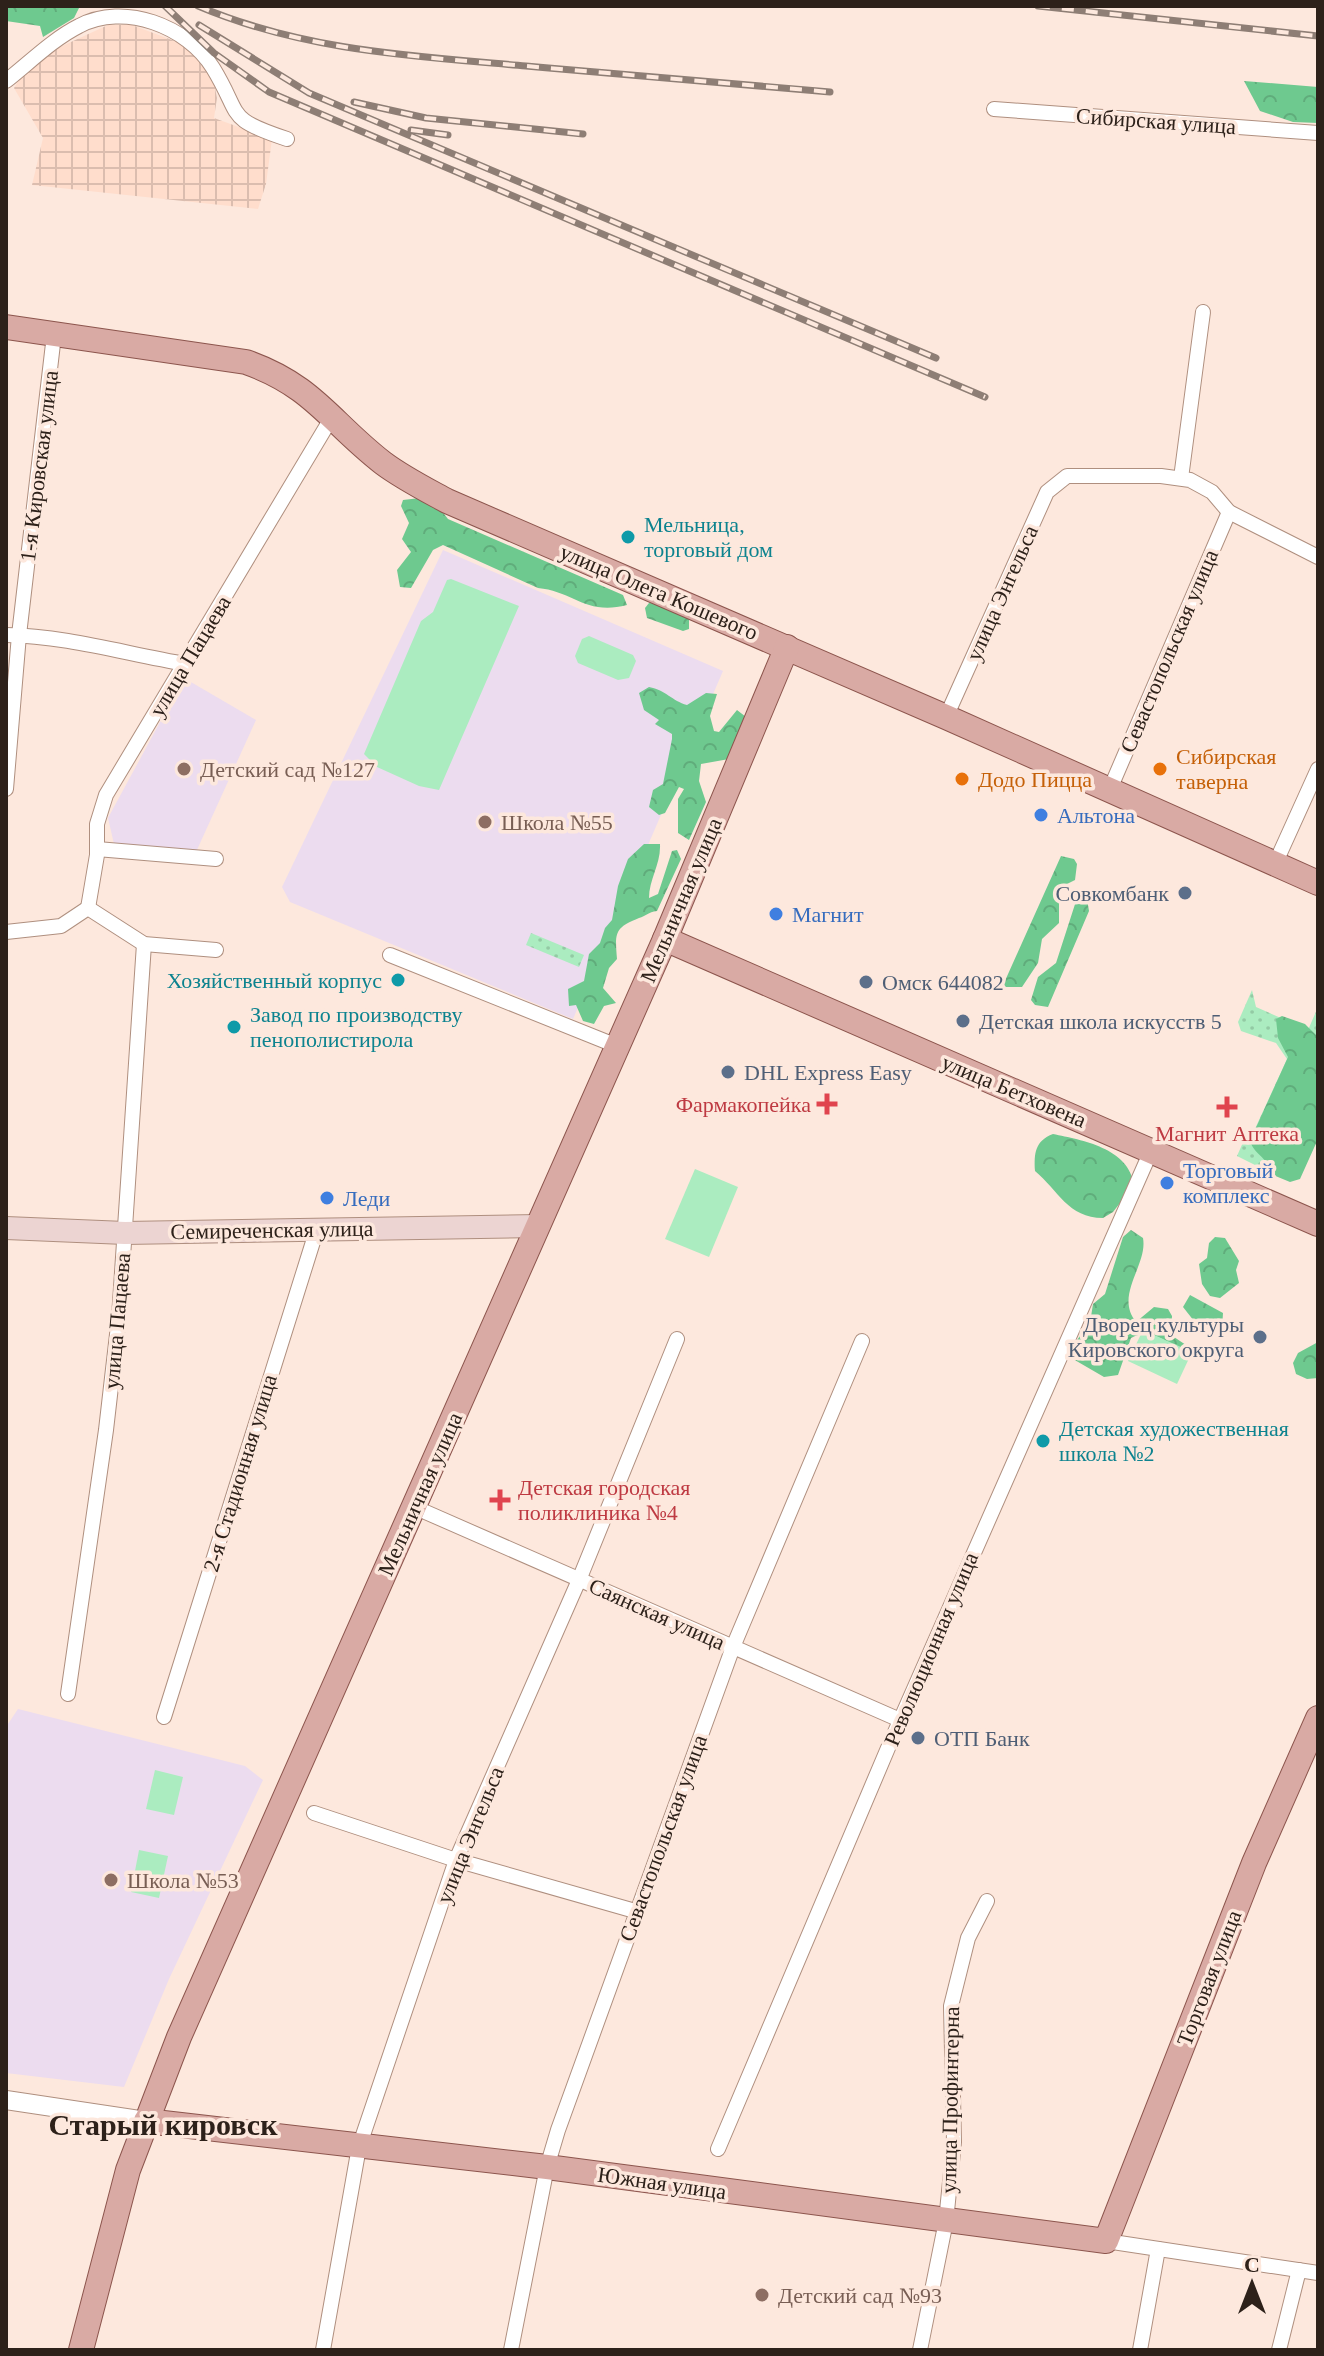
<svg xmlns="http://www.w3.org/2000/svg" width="1324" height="2356" font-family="Georgia,serif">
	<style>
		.industrial { fill: url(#industrial-grid) }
		.education { fill: #ecdcef }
		.green { fill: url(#green-dots) }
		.forest { fill: url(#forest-crowns) }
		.pitch { fill: #abecc0 }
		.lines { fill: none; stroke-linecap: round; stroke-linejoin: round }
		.minor-casing { stroke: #af8f7f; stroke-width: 16 }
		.tertiary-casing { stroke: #af8f7f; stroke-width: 20 }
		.secondary-casing { stroke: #af8f7f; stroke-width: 24 }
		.primary-casing { stroke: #8c554d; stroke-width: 26 }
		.minor { stroke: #fff; stroke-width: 14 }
		.tertiary { stroke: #fff; stroke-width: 18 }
		.secondary { stroke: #ecd4d2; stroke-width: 22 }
		.primary { stroke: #d9aaa4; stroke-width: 24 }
		.rail-casing { stroke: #8e7e75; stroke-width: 7 }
		.rail { stroke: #fde8dd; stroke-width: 4; stroke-dasharray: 12; stroke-linecap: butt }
		.culture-dot { fill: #0f9aa8; stroke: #fde8dd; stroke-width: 3 }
		.education-dot { fill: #8d6e63; stroke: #fde8dd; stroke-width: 3 }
		.food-dot { fill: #e8710a; stroke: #fde8dd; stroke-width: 3 }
		.shop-dot { fill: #3f7fe0; stroke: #fde8dd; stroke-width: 3 }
		.service-dot { fill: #5c6f8a; stroke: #fde8dd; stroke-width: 3 }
		.health-dot { fill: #e0444e; stroke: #fde8dd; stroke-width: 3 }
		.labels { text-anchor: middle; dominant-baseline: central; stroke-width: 7; stroke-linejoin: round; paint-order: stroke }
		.street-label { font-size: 22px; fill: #2d211a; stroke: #fde8dd }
		.culture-label { font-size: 22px; fill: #0d838f; stroke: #fde8dd; text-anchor: start }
		.food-label { font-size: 22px; fill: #c56008; stroke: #fde8dd; text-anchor: start }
		.education-label { font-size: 22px; fill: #785e54; stroke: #fde8dd; text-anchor: start }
		.shop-label { font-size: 22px; fill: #366cbe; stroke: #fde8dd; text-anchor: start }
		.service-label { font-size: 22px; fill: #4e5e75; stroke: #fde8dd; text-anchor: start }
		.health-label { font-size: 22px; fill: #be3a42; stroke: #fde8dd; text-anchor: end }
		.district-label { font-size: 30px; font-weight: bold; fill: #2d211a; stroke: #fde8dd }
	</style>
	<defs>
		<pattern id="industrial-grid" width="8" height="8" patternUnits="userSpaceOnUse" patternTransform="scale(2)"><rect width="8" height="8" fill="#fdc"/><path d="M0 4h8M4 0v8" fill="none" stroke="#dbbdaf"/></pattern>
		<pattern id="green-dots" width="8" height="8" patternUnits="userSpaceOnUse" patternTransform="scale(2)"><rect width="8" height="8" fill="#abecc0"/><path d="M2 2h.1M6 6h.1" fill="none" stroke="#93caa4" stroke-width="1.8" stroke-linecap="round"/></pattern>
		<pattern id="forest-crowns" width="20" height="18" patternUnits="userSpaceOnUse" patternTransform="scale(2)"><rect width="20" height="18" fill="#6ec98f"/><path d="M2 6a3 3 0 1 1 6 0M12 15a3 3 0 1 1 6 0" fill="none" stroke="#60ac7b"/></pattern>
	</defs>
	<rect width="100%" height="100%" fill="#fde8dd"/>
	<path class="industrial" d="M108 25H132L188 46 214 83 217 98 214 118 272 139 266 184 258 209 32 185 43 138 14 88 20 78 60 47Z"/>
	<g class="education">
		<path d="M443 550 723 671 573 1019 290 902 282 887Z"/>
		<path d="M184 678 256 720 196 852 114 844 108 818Z"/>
		<path d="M18 1709 245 1766 263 1780 169 1979 124 2087 6 2073V1727Z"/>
	</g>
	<g class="green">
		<path d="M531 933 584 955 579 967 526 945Z"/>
		<path d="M1252 990 1256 1007 1308 1030 1318 1007V1050L1265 1170 1237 1156 1248 1131 1253 1133 1287 1059 1276 1043 1241 1031 1238 1022Z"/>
	</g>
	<g class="forest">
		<path d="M6 6H80L74 18 43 37 40 26 6 21Z"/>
		<path d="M1244 81 1318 87V123L1293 122 1260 111Z"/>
		<path d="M420 498 441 510 448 519 623 595 627 605C586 616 573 591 538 588L443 545 433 550 411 588 400 587 397 570 411 552 402 539 409 523 401 506 403 500Z"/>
		<path d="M649 603 666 604 689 618V629L683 631 647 618 645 608Z"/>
		<path d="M649 687C666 690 672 701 687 705L706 693 717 694 710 716 714 731 719 732 737 710 746 717 729 759 701 764 699 781 706 802 689 840 678 833V799L684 789 679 787 665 813 659 815 649 807 653 790 663 784 672 739V734L655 724 659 720 644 710 639 693Z"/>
		<path d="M644 844H660C661 864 649 879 649 898L658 894 672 851 677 850 681 859 657 911C648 912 646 916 639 918 614 928 615 933 617 959L609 968 603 988 616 1003 604 1006 594 1024 583 1021 576 1005 569 1006 568 989 584 981 589 954 600 943 605 928 612 920 618 886 628 859Z"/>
		<path d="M1061 856 1074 859 1077 864 1075 880 1059 888V923L1042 939 1038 963 1022 987H1005L1004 983Z"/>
		<path d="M1077 898 1087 899 1089 911 1048 1007 1035 1005 1031 1000 1038 977 1056 963Z"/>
		<path d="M1282 1016 1305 1024 1318 1037V1139L1300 1179 1290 1182 1273 1175C1267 1156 1255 1156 1250 1141L1288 1057 1278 1038 1276 1019Z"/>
		<path d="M1053 1134C1082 1140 1129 1148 1134 1185L1113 1212 1103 1218C1068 1218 1058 1190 1035 1171 1034 1153 1035 1141 1053 1134Z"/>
		<path d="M1131 1230 1143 1238C1148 1265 1114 1295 1136 1322L1154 1307 1168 1309 1172 1316 1171 1335 1186 1345 1190 1353 1186 1356C1169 1344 1152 1326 1131 1338L1118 1375 1104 1377 1073 1359 1074 1344 1090 1323 1093 1304 1105 1294 1123 1237Z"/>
		<path d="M1215 1237 1225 1238 1239 1261 1236 1270 1239 1283 1220 1298 1210 1296 1202 1284 1199 1264 1207 1258 1209 1243Z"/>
		<path d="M1190 1295 1223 1313 1222 1330 1205 1335 1183 1307Z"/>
		<path d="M1318 1342V1378L1307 1379 1296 1374 1293 1363 1298 1353Z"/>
	</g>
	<g class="pitch">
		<path d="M451 579 519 606 439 790 419 786 377 767 364 754 421 621 433 612 447 580Z"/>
		<path d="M589 636 633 655 636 661 629 678 618 680 578 663 575 656 582 639Z"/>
		<path d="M695 1169 738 1187 709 1257 665 1239Z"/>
		<path d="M1143 1330 1192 1352 1177 1384 1128 1361Z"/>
		<path d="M155 1770 183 1777 174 1815 146 1809Z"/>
		<path d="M139 1850 168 1856 159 1898 131 1892Z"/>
	</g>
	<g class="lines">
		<defs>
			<g id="minor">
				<path d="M6 81C29 63 53 39 79 26 124 2 187 26 213 68 243 117 224 118 287 139"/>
				<path d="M994 109 1318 133"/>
				<path d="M1181 478 1203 312"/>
				<path d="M6 635C67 636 126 654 186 664"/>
				<path d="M946 717 1047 492 1067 476H1161L1190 480 1212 492 1229 512 1318 557"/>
				<path d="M6 789 19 635 54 335"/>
				<path d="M1110 789 1229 512"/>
				<path d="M97 849 216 859"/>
				<path d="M1275 864 1318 769"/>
				<path d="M88 908 97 855V824L106 795 332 417"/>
				<path d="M6 932 61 926 88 908 144 944 216 950"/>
				<path d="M390 955 617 1046"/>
				<path d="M414 1507 900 1720"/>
				<path d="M68 1694 106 1430 119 1317 144 944"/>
				<path d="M164 1717 317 1229"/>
				<path d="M314 1813 456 1860 635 1911"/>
				<path d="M718 2149 888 1748 1151 1151"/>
				<path d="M1106 2241 1318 2273"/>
				<path d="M323 2350 359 2147 456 1860 579 1580 677 1339"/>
				<path d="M511 2350 547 2167 558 2130 733 1647 862 1341"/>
				<path d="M920 2350 946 2221 954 2142 951 2006 968 1938 987 1901"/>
				<path d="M1140 2350 1158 2249"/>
				<path d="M1279 2350 1299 2270"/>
			</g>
			<path id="tertiary" d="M6 2100 146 2121"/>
			<path id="secondary" d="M6 1228 125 1233 538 1226"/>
			<g id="primary">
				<path d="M6 327 246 362C314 386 330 422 383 463 403 478 425 489 447 501L946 717 1318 883"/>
				<path d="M665 939 1318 1224"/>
				<path d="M146 2121 547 2167 1106 2241 1254 1863 1318 1718"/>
				<path d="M81 2350 128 2170 179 2037 665 939 787 647"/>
			</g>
		</defs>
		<use href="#minor" class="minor-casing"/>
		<use href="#tertiary" class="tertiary-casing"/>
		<use href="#secondary" class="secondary-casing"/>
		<use href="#primary" class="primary-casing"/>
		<use href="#minor" class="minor"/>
		<use href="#tertiary" class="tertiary"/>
		<use href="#secondary" class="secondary"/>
		<use href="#primary" class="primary"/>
		<defs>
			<g id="rail">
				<path d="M165 6 214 53 269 92 985 397"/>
				<path d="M198 6C304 51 412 56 526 66 627 75 728 83 830 92"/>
				<path d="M1038 6 1318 36"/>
				<path d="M199 25 309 93 936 358"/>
				<path d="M354 102 426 118 583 134"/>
				<path d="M411 130 448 135"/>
			</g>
		</defs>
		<use href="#rail" class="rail-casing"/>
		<use href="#rail" class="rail"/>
	</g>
	<g class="culture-dot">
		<circle cx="628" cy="537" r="8"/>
		<circle cx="398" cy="980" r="8"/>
		<circle cx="234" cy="1027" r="8"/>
		<circle cx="1043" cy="1441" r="8"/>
	</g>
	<g class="education-dot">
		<circle cx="184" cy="769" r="8"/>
		<circle cx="485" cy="822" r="8"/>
		<circle cx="111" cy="1880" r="8"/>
		<circle cx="762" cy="2295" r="8"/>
	</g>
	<g class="food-dot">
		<circle cx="1160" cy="769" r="8"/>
		<circle cx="962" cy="779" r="8"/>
	</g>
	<g class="shop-dot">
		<circle cx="1041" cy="815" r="8"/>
		<circle cx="776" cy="914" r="8"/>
		<circle cx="1167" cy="1183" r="8"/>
		<circle cx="327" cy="1198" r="8"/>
	</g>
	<g class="service-dot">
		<circle cx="1185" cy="893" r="8"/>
		<circle cx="866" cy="982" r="8"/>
		<circle cx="963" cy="1021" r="8"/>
		<circle cx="728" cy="1072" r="8"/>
		<circle cx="1260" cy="1337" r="8"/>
		<circle cx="918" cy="1738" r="8"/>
	</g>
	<g class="health-dot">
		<path d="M823 1092h8v8h8v8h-8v8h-8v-8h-8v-8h8z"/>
		<path d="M1223 1095h8v8h8v8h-8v8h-8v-8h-8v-8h8z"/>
		<path d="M496 1488h8v8h8v8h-8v8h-8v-8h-8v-8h8z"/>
	</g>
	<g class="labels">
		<g class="street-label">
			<text transform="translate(1156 121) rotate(4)">Сибирская улица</text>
			<text transform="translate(39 466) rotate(-83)">1-я Кировская улица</text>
			<text transform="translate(659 592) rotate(23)">улица Олега Кошевого</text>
			<text transform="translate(1002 593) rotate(-66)">улица Энгельса</text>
			<text transform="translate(1169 651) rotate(-67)">Севастопольская улица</text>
			<text transform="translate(190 656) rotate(-59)">улица Пацаева</text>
			<text transform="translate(681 900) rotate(-67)">Мельничная улица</text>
			<text transform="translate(1014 1091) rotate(23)">улица Бетховена</text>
			<text transform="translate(272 1230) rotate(-1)">Семиреченская улица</text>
			<text transform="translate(117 1321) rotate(-85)">улица Пацаева</text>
			<text transform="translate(240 1473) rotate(-73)">2-я Стадионная улица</text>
			<text transform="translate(420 1494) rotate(-66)">Мельничная улица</text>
			<text transform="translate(657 1614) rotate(24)">Саянская улица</text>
			<text transform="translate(931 1649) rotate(-67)">Революционная улица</text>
			<text transform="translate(470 1835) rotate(-68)">улица Энгельса</text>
			<text transform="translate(663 1838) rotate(-70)">Севастопольская улица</text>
			<text transform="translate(1209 1978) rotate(-69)">Торговая улица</text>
			<text transform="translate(950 2100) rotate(-89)">улица Профинтерна</text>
			<text transform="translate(662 2183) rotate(8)">Южная улица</text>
		</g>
		<g class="culture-label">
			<text x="644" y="524">Мельница,<tspan x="644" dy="25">торговый дом</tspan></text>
			<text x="382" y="980" text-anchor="end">Хозяйственный корпус</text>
			<text x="250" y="1014">Завод по производству<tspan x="250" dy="25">пенополистирола</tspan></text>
			<text x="1059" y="1428">Детская художественная<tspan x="1059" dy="25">школа №2</tspan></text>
		</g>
		<g class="food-label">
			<text x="1176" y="756">Сибирская<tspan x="1176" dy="25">таверна</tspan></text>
			<text x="978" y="779">Додо Пицца</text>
		</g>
		<g class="education-label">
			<text x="200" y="769">Детский сад №127</text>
			<text x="501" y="822">Школа №55</text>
			<text x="127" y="1880">Школа №53</text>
			<text x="778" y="2295">Детский сад №93</text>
		</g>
		<g class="shop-label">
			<text x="1057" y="815">Альтона</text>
			<text x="792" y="914">Магнит</text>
			<text x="1183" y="1170">Торговый<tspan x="1183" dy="25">комплекс</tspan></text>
			<text x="343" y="1198">Леди</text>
		</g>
		<g class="service-label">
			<text x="1169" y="893" text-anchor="end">Совкомбанк</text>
			<text x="882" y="982">Омск 644082</text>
			<text x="979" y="1021">Детская школа искусств 5</text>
			<text x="744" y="1072">DHL Express Easy</text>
			<text x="1244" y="1324" text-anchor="end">Дворец культуры<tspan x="1244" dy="25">Кировского округа</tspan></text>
			<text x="934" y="1738">ОТП Банк</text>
		</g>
		<g class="health-label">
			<text x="811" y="1104">Фармакопейка</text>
			<text x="1227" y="1133" text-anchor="middle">Магнит Аптека</text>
			<text x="518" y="1487" text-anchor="start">Детская городская<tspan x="518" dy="25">поликлиника №4</tspan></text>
		</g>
		<g class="district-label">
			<text x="163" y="2124">Старый кировск</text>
		</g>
	</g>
	<rect width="1324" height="2356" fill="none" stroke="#2d211a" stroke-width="16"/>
	<g transform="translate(1252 2284)" stroke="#fde8dd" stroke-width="6" paint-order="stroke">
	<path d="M0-6L14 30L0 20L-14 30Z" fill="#2d211a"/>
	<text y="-12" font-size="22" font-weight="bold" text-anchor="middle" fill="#2d211a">С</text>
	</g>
</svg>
